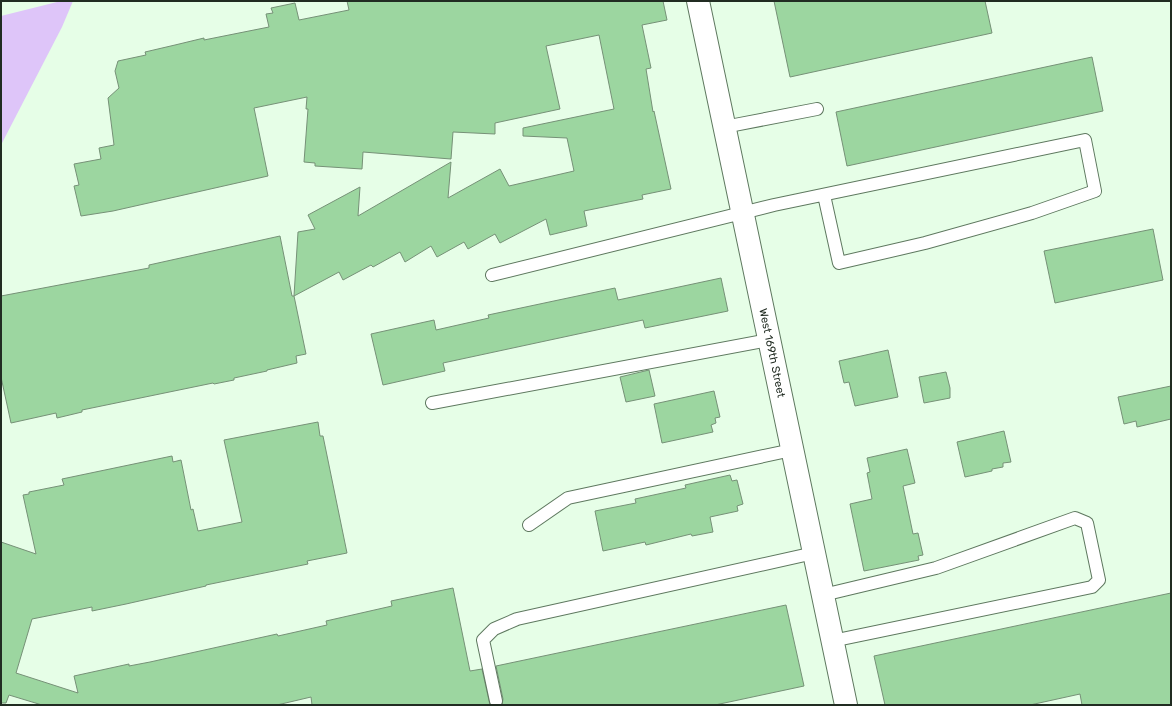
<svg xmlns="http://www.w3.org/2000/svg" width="1172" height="706" font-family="Rubik,sans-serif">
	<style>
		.water { fill: #dec5f9 }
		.pier { fill: #e6fee7 }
		.building { fill: #9cd6a0; stroke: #769177 }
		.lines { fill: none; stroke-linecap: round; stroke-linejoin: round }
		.lane-casing { stroke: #5e785f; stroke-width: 14 }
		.street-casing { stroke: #5e785f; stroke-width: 24 }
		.lane { stroke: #fff; stroke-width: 12 }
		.street { stroke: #fff; stroke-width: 22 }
		.labels { text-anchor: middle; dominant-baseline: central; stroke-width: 3; stroke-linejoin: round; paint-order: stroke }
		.street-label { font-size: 11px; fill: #212c22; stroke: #fff }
	</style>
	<rect width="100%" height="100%" fill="#e6fee7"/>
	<path class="water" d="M1 1H73L62 27 1 145Z"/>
	<path class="pier" d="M1 1H61L1 16Z"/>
	<g class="building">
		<path d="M347 1H663L667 20 642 25 651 68 646 69 653 112 654 111 671 189 642 195 643 199 584 211 587 226 550 235 546 219 500 243 495 234 468 249 464 242 437 257 431 246 405 262 400 252 373 267 371 265 343 280 339 272 294 296 306 354 296 356 297 363 267 370V371L234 378V380L214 384 213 383 82 410V412L57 418 56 413 11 423 1 377V296L149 268V265L280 236 292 296H294L298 232 315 229 308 215 360 187 358 216 451 162 448 198 500 169 509 186 574 171 567 138 523 136V128L614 109 599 35 546 46 560 109 495 123V134L453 132 451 159 363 152 362 169 315 166V163L304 162 308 109H306L307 97 254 108 268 176 113 211 81 216 74 186 79 185 74 164 101 159 99 148 114 145 108 98 119 88 115 71 118 61 146 55 145 52 175 45 204 38V40L269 27 266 14 273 13 271 8 295 3 299 20 349 10Z"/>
		<path d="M774 1H985L992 33 790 77Z"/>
		<path d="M1092 57 1103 111 847 166 836 112Z"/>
		<path d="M1153 229 1163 280 1055 303 1044 251Z"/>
		<path d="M721 278 728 311 645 328 643 320 443 363 445 371 383 385 371 334 434 320 436 330 489 318 488 315 615 288 618 300Z"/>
		<path d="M888 350 898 397 855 406 849 382 844 383 839 361Z"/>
		<path d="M649 370 655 396 626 402 620 377Z"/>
		<path d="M946 372 950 388V398L924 403 919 377Z"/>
		<path d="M1171 386V419L1137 427 1136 421 1124 424 1118 397Z"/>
		<path d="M714 391 720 417 715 418 716 423 711 425 713 432 662 443 654 404Z"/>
		<path d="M318 422 320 436H323L347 553 307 561 308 564 206 585V586L126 604 92 611V607L32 619 16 673 78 693 74 676 129 664V666L150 662 277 634 278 636 327 625 326 621 392 606 391 601 453 588 470 671 482 669 490 705H312L311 697 277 705H42L9 695 6 703H1V542L36 554 23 495 29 494V492L64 485 62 479 172 456 173 462 181 460 191 510 193 509 198 531 242 522 224 440Z"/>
		<path d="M1004 431 1011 462 1003 463V467L992 469V471L965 477 957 442Z"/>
		<path d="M907 449 915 483 903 486 913 534 918 533 923 555 918 556 919 560 864 571 850 504 872 499 867 473 870 472 867 458Z"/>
		<path d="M730 475 732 481 737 480 743 504 737 506 738 511 710 517 713 532 692 536 691 534 646 545 645 542 603 551 595 511 636 503 635 499 686 488 685 485Z"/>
		<path d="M1171 593V705H1082L1080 694 1030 705H885L874 656Z"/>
		<path d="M786 605 804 686 715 705H502L503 699 496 666Z"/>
	</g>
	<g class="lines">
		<defs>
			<g id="lane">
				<path d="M724 127 817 109"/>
				<path d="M492 275 774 205 1085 140 1095 191 1032 213 925 243 839 263 824 195"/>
				<path d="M432 403 769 340"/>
				<path d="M529 525 568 498 792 450"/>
				<path d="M823 595 936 568 1075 518 1087 523 1099 580 1092 587 832 641"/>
				<path d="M496 701 483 640 494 629 517 619 814 553"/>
			</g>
			<path id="street" d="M698 1 846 705"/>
		</defs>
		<use href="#lane" class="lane-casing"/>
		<use href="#street" class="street-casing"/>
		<use href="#lane" class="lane"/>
		<use href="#street" class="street"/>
	</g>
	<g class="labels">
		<g class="street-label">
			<text transform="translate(772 353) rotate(78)">West 169th Street</text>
		</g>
	</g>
	<rect width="1172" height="706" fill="none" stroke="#212c22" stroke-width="4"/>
</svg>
